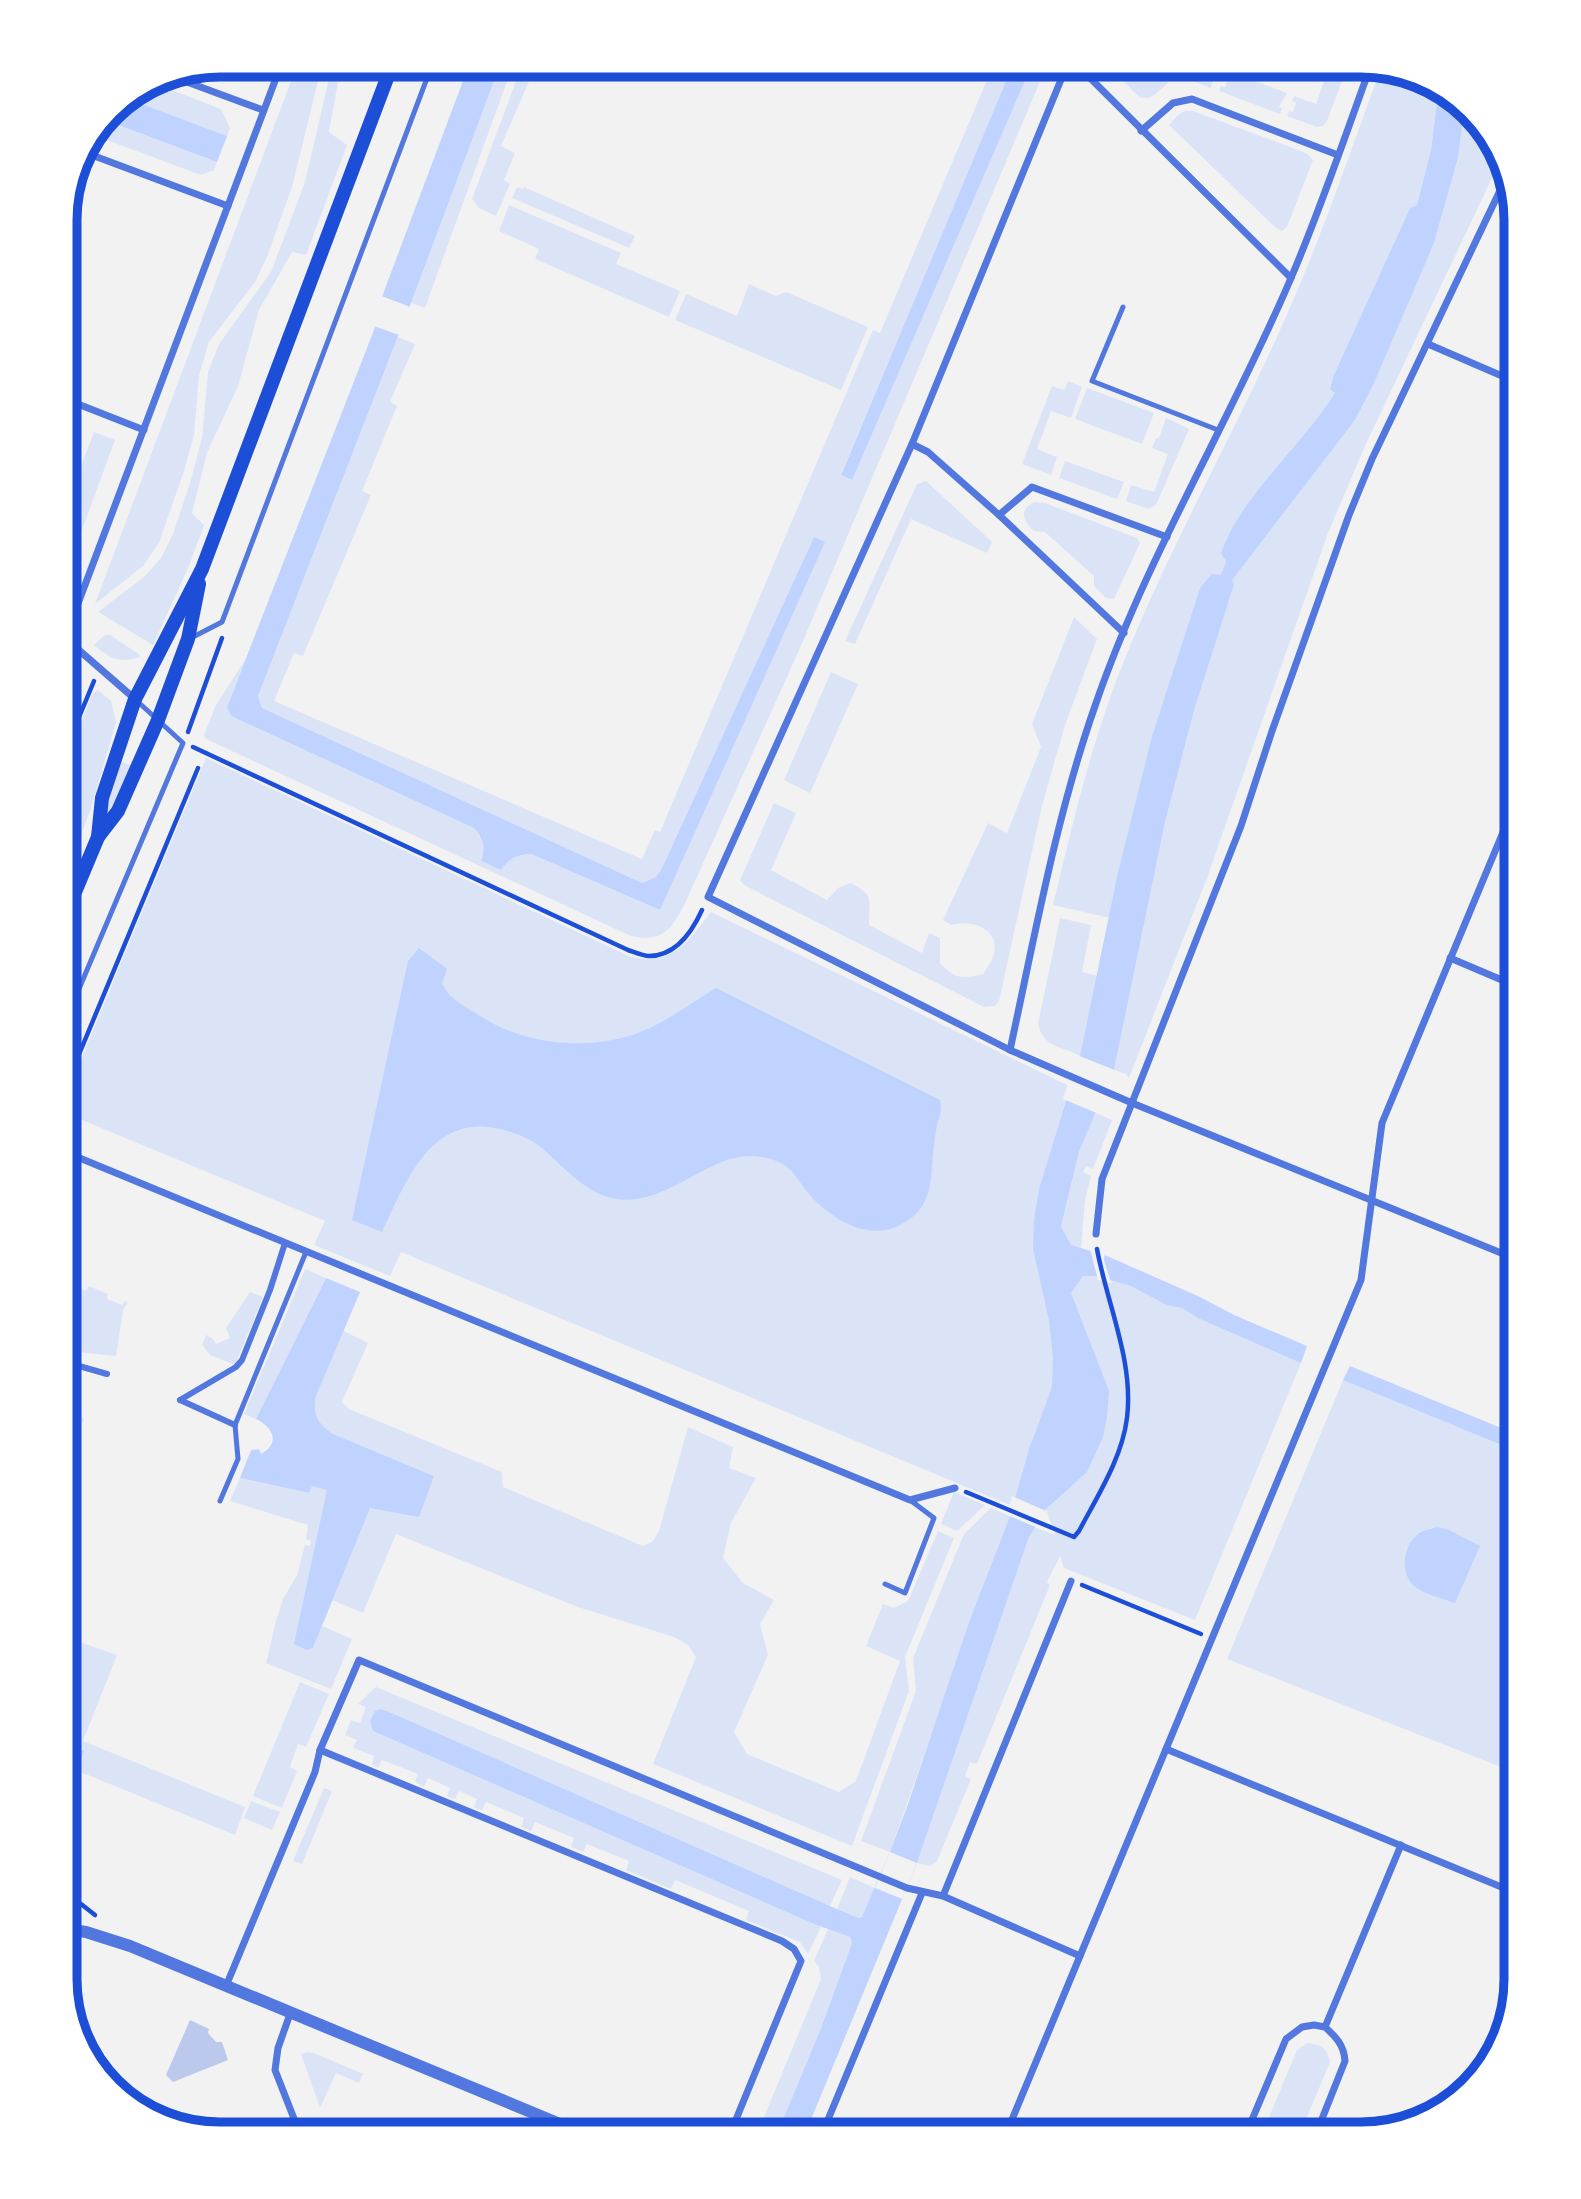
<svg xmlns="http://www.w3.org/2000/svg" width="1581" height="2199" font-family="'Sofia Sans Condensed',sans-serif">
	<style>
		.green { fill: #dbe4f7 }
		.water { fill: #bfd3fe }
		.pier { fill: #f2f2f2 }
		.building { fill: #bdc9ec }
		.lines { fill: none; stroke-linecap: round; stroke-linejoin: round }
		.path { stroke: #1d4ed8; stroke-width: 4.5 }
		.service { stroke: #5277de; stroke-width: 5 }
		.pedestrian { stroke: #5277de; stroke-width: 6 }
		.minor { stroke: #5277de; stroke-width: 7 }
		.tertiary { stroke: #5277de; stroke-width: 12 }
		.secondary { stroke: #1d4ed8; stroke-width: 14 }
		.rim { fill: none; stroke: #1d4ed8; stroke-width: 9 }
	</style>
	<rect width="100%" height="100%" fill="#f2f2f2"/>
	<g class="green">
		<path d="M297 65H322L292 187 267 257 255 282 209 342 199 375 194 435 184 471 159 543 143 566 95 604Z"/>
		<path d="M332 65H345L339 76 329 132 347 145 306 255 292 252 259 310 238 386 207 453 192 513 204 525 189 566 153 645 98 612 145 576 161 558 173 534 190 483 202 438 208 372 219 344 271 272 305 182Z"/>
		<path d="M500 65H513L425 308 411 303Z"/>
		<path d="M522 65H536L501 146 515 153 504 180 510 184 496 216 479 208 472 199Z"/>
		<path d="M982 65H1018L1016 69 1012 68 841 474 851 480 1032 65H1047L800 648 687 899C674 926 664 944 631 936L206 739 204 735 216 705 245 660 227 706 231 716 474 828C482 839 486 847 481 861L501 870C509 859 517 855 531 854L660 910 814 537 662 868 656 877 642 883 262 708 258 696 398 337 415 344 390 402 397 406 362 491 371 495 303 656 294 653 274 701 642 859 655 830 660 832 873 330 880 333 987 80 978 75Z"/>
		<path d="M1108 65H1130L1145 70 1147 65H1160L1173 78C1163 86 1152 103 1139 97Z"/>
		<path d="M1181 65H1211L1219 68 1217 73H1214L1211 88 1177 75Z"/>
		<path d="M1330 65H1348L1327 121 1323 126 1317 127 1287 116 1289 111 1293 112 1296 103 1292 101 1294 96 1316 104Z"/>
		<path d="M1381 68 1439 86 1431 150 1417 205 1410 208 1333 377 1330 388 1335 393 1319 419 1227 538 1221 553 1226 563 1221 575 1200 588 1152 736 1118 872 1110 918 1053 905C1073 821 1093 736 1126 656 1176 533 1243 418 1295 296 1327 221 1353 144 1381 68Z"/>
		<path d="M1227 71 1287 93 1279 107 1282 108 1280 114 1219 91 1221 86 1225 87 1229 77 1225 75Z"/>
		<path d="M151 82 221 109 230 128 227 136 126 98Z"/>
		<path d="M1464 110C1491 137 1502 138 1492 178L1365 446 1328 533 1207 878 1129 1078 1126 1074 1114 1070 1165 822 1195 707 1231 580 1355 420 1434 243 1458 158Z"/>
		<path d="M1185 111H1193L1306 153 1313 160 1287 227 1282 231 1276 228 1169 125 1178 115Z"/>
		<path d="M105 120 217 162 214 170 201 175 93 135Z"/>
		<path d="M517 187 523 189 524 187 635 236 629 248 512 198Z"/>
		<path d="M509 205 621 253 616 264 680 291 669 317 535 259 539 249 499 231Z"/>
		<path d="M749 284 776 296 786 292 868 327 841 390 675 320 686 294 737 316Z"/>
		<path d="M1068 381 1082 387 1071 418 1051 411 1037 449 1057 457 1051 475 1022 464 1052 386 1064 390Z"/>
		<path d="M1087 388 1154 413 1142 444 1075 419Z"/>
		<path d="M1166 418 1189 429 1156 505 1148 509 1126 501 1131 485 1154 492 1168 454 1152 448 1156 438H1159Z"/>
		<path d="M94 432 115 440 76 546 65 545V467L79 472Z"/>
		<path d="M1065 461 1124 482 1117 499 1059 478Z"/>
		<path d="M926 481 992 542 987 553 911 519 855 644 845 641 917 484Z"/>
		<path d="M1034 502 1045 503 1137 538 1140 543 1114 599 1106 598 1094 586V576L1045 532 1034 531C1023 521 1018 511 1034 502Z"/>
		<path d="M1074 617 1097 639 1065 725 1042 806 999 1001 995 1006 984 1007 744 885 740 880 774 803 796 813 771 870 827 900 838 888 850 883C875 894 869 901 869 925L922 953 929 933 940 938V963C955 979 962 979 983 974 986 969 990 964 992 959 1004 931 974 918 951 925L943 920 988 823 1007 833 1041 747 1032 724Z"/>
		<path d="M105 635H110L140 655V657C120 664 109 658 94 645Z"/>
		<path d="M831 672 858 684 810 793 784 780Z"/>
		<path d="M98 690 111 701 116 722 91 808 65 879V762L93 693Z"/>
		<path d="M206 758 631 957C673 965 687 943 711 912L1075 1089 1044 1219 1070 1374 1029 1513 401 1252 390 1276 314 1245 325 1221 65 1113V1098Z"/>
		<path d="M121 761 132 766 105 823 102 822Z"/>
		<path d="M1060 918 1091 925 1082 972 1098 976 1080 1056C1061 1045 1044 1049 1038 1024Z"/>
		<path d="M1096 1113 1112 1120 1093 1169 1086 1166 1083 1172 1091 1176 1085 1200 1081 1248 1070 1245 1061 1228 1079 1152Z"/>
		<path d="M1079 1265 1183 1305 1301 1363 1195 1620 1064 1568 1060 1556 1047 1582 1050 1585 977 1764 970 1762 965 1776 971 1779 937 1861 930 1866 917 1863 1029 1537 1034 1527 1055 1535 1046 1509 1065 1284Z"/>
		<path d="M305 1269 326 1278 256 1419 244 1414Z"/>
		<path d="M65 1281 86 1291 89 1286 108 1294 107 1299 122 1305 125 1301 128 1302 123 1310 116 1356 67 1351 65 1341Z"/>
		<path d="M250 1292 263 1297 235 1365 210 1355 202 1345 206 1335 212 1338 216 1344 230 1338 226 1328Z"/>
		<path d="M342 1330 368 1343 342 1402 349 1409 502 1472 503 1487 643 1546 652 1542 659 1531 688 1427 733 1447 729 1468 756 1478 731 1523 723 1558 743 1583 774 1600 760 1624 768 1655 734 1732 747 1754 839 1792 856 1781 900 1661 866 1646 883 1604 894 1608 908 1601 938 1531 954 1538 905 1657 909 1691 852 1846 653 1764 696 1657 688 1645 674 1637 578 1607 396 1534 363 1613 332 1600 370 1507 434 1476 333 1434C318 1424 312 1414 316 1396Z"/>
		<path d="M65 1379C74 1393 75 1407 84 1420L71 1436 68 1449 65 1447Z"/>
		<path d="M1343 1380 1516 1451V1773L1227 1659Z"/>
		<path d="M240 1478 308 1493 312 1486 328 1490 313 1649 322 1626 352 1639 331 1689 266 1663 276 1621 283 1599 297 1575 305 1545 310 1546 311 1541 306 1539 308 1525 230 1501Z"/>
		<path d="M954 1492 985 1505 957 1531 941 1524Z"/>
		<path d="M991 1508 1010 1516 969 1622 954 1670 890 1852 861 1841 916 1691 913 1658 964 1534Z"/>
		<path d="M65 1637 117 1655 83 1741 245 1807 235 1835 78 1771 84 1751H65Z"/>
		<path d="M300 1682 329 1694 306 1747 298 1744 290 1767 297 1771 282 1808 253 1796Z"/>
		<path d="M376 1687 842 1880 830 1906 387 1711 380 1709 375 1711 370 1721 373 1731 821 1927 808 1954 800 1942 746 1920 749 1911 675 1880 671 1889 626 1870 629 1861 587 1844 583 1852 571 1847 574 1838 535 1822 531 1831 521 1827 524 1818 486 1802 482 1810 474 1808 477 1799 459 1791 455 1799 447 1796 450 1788 428 1778 424 1787 415 1782 418 1774 382 1760 378 1768 372 1764 374 1756 353 1748 357 1740 345 1735 351 1720 360 1723 366 1707 358 1704Z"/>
		<path d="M324 1788 332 1791 302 1864 293 1861Z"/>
		<path d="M251 1801 280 1812 272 1830 244 1818Z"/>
		<path d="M850 1877 875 1888 862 1917 859 1918 837 1909Z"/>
		<path d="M828 1929 850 1937 852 1943 821 2028 777 2134H757L821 1979 819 1967 814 1961Z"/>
		<path d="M1307 2043C1321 2044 1327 2048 1330 2062L1300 2134H1262L1297 2050Z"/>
		<path d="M307 2052 314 2053 363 2074 359 2083 336 2073 320 2108 301 2054Z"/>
	</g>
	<g class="water">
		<path d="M469 65H500L411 303 258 696 262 708 642 883 656 877 662 868 814 537 825 542 660 910 531 854C517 855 509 858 501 870L481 861C486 847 483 839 474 828L231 716 227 707 374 330 383 294Z"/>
		<path d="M1012 67 1028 74 852 480 841 475Z"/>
		<path d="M1439 86 1464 110 1458 158 1434 243 1374 383 1355 420 1232 580 1234 584 1195 707 1165 822 1114 1070 1079 1152 1061 1227 1071 1245 1107 1256 1200 1297 1234 1315 1307 1346 1301 1363 1200 1319 1182 1308 1167 1305 1131 1286 1097 1276H1083L1071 1293 1109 1391 1107 1417 1103 1437 1087 1472 1046 1509 1029 1537 917 1863 805 2134H777L821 2028 852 1943 850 1937 814 1924 373 1731 370 1721 375 1711 380 1709 387 1711 837 1909 859 1918 862 1917 890 1852 908 1804 969 1622 1010 1516 1029 1449 1052 1387 1053 1357 1049 1320 1033 1249 1034 1220 1039 1189 1080 1056 1118 872 1152 736 1200 588 1212 574 1221 575 1226 562 1221 553C1241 496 1302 446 1335 393L1330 389 1333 377 1410 208 1417 205 1431 150Z"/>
		<path d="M126 98 227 136 217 162 105 120 117 103Z"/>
		<path d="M419 948 447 969 442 984C450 1000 467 1008 482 1017 530 1048 601 1052 652 1027 674 1016 695 1001 716 988L940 1100C943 1113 938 1118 936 1131 933 1146 933 1162 931 1178 928 1200 922 1213 902 1224 869 1243 831 1219 809 1194 801 1185 795 1173 786 1166 776 1159 762 1156 750 1156 706 1156 667 1206 616 1199 586 1194 565 1168 543 1149 531 1138 516 1133 500 1129 431 1112 406 1182 382 1232L352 1220 408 961Z"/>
		<path d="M326 1278 360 1292 316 1396C312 1414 318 1424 333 1434L434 1476 419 1517 370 1508 313 1648 307 1650 294 1644 327 1490 312 1486 309 1493 240 1478 251 1450 259 1449 261 1454C281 1443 273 1427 256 1419Z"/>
		<path d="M1350 1366 1516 1434V1451L1343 1380Z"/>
		<path d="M1437 1527 1449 1530 1480 1546 1455 1603C1442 1598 1425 1595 1414 1586 1399 1572 1403 1543 1421 1532 1425 1530 1432 1529 1437 1527Z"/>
		<path d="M1516 1589V1624L1503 1620Z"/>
		<path d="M70 1747 84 1751 65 1807V1751Z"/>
	</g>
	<g class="pier">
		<path d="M379 295 413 308 402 336 371 325Z"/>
		<path d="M1077 1055 1117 1071 1099 1114 1063 1099Z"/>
		<path d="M1090 1249 1105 1253 1104 1260 1111 1283 1098 1280Z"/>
		<path d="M1012 1496 1046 1511 1038 1528 1007 1515Z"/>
		<path d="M890 1852 917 1863 902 1899 875 1888Z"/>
	</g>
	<path class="building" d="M190 2020 209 2029 208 2033 216 2042H222L228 2060 173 2082 166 2075Z"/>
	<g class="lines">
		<g class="path">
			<path d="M188 732 222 638"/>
			<path d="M193 747 628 950C634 952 643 956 649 956 676 956 692 932 702 910"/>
			<path d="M65 751 94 681"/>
			<path d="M65 1088 198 768"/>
			<path d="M966 1492 1074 1537 1079 1531C1098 1495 1122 1458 1127 1418 1134 1361 1107 1304 1097 1249"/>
			<path d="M1082 1585 1201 1634"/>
			<path d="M65 1899 81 1904 95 1915"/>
		</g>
		<g class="service">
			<path d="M1123 307 1092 381 1218 430"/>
			<path d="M191 638 222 622 432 65"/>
			<path d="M65 1022 183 743 137 701"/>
			<path d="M220 1501 238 1459 235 1425 306 1252"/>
			<path d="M885 1584 905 1593 934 1518 910 1500"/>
		</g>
		<g class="pedestrian">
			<path d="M65 1362 107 1374"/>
			<path d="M180 1400 236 1367 242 1360 270 1290 285 1243"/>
			<path d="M180 1400 235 1425"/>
			<path d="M65 1560V1557"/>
		</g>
		<g class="minor">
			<path d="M1067 65 912 444 708 897 1010 1050 1132 1103 1516 1259"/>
			<path d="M1067 66 1086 74 1291 278"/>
			<path d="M168 75 263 110"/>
			<path d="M1141 131 1173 103 1192 99 1338 155"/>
			<path d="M81 151 228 206"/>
			<path d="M1428 344 1516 382"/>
			<path d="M65 399 144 430"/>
			<path d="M912 444 928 452 999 515 1124 633"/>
			<path d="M999 515 1032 487 1167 537"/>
			<path d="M65 638 281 65"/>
			<path d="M65 638 135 699"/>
			<path d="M1450 958 1516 986"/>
			<path d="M1010 1050C1035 935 1056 817 1095 706 1146 557 1230 422 1291 278 1321 208 1345 136 1371 65"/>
			<path d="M65 1152 910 1500 955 1488"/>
			<path d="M1096 1234 1102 1179 1241 826 1272 731 1349 515 1372 459 1505 180"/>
			<path d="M1166 1749 1516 1893"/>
			<path d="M320 1750 782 1941 794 1949 801 1961 730 2134"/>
			<path d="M943 1896 1071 1581"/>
			<path d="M226 1986 315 1772 320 1750 359 1660 907 1888 943 1896 1080 1956"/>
			<path d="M290 2014 278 2048 275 2070 300 2134"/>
			<path d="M822 2134 922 1893"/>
			<path d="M1006 2134 1361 1280 1382 1123 1516 801"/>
			<path d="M1246 2134 1286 2039 1302 2027 1314 2025 1325 2027"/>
			<path d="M1316 2134 1345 2061C1344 2045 1336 2037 1325 2027L1401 1845"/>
		</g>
		<path class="tertiary" d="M65 1929 86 1932 130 1946 584 2134"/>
		<g class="secondary">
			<path d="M98 837 102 798 135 699 202 569 392 65"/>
			<path d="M65 916 98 837 118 811 158 720 188 639 199 584"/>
		</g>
	</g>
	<path d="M0 0H1581V2199H0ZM220 77H1361A143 143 0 0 1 1504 220V1979A143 143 0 0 1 1361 2122H220A143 143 0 0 1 77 1979V220A143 143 0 0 1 220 77Z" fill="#fff" fill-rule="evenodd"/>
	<path class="rim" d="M220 77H1361A143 143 0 0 1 1504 220V1979A143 143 0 0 1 1361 2122H220A143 143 0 0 1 77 1979V220A143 143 0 0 1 220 77Z"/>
</svg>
